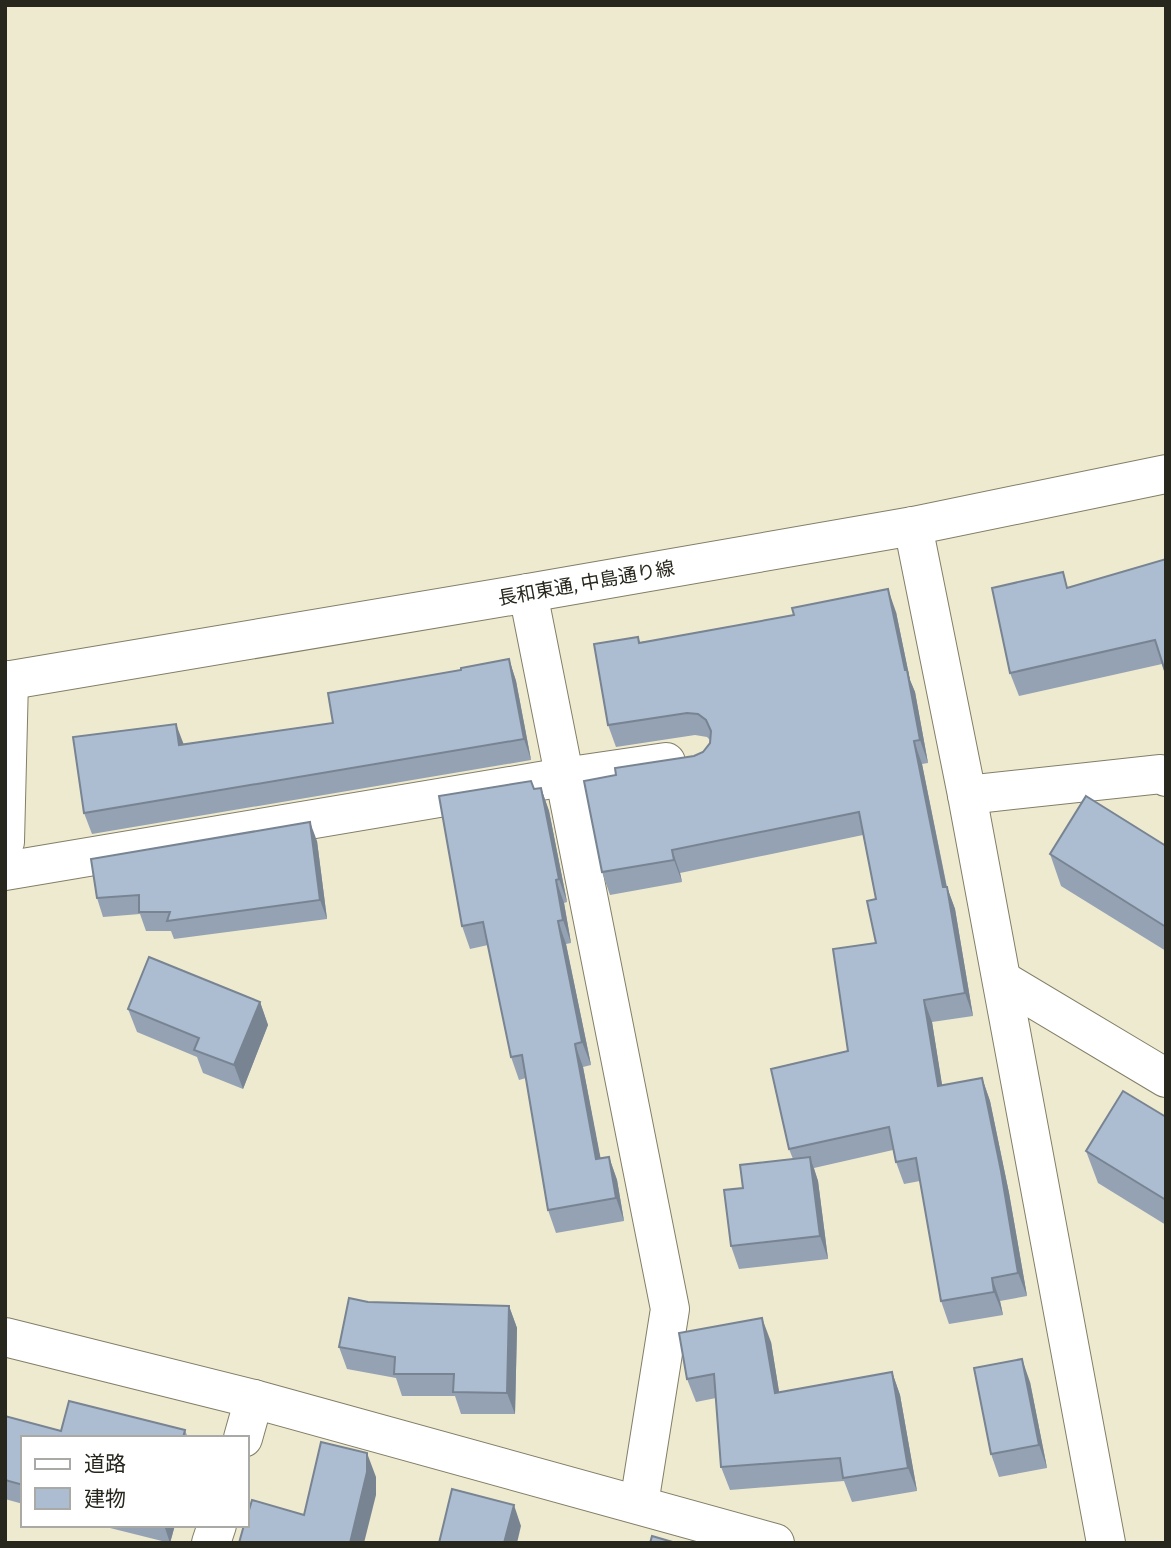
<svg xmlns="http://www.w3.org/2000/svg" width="1171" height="1548" font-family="Commissioner,'Noto Sans JP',sans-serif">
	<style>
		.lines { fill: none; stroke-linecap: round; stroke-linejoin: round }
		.minor-casing { stroke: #827e67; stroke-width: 40 }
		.minor { stroke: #fff; stroke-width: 38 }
		.wall { fill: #94a2b4 }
		.shaded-wall { fill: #788492 }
		.building { fill: #acbcd1; stroke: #788492; stroke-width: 2 }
		.labels { text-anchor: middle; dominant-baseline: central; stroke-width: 6; stroke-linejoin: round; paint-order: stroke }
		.street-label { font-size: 19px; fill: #28271d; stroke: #fff }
	</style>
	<rect width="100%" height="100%" fill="#eeead0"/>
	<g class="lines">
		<defs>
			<g id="minor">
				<path d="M913 526 967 795 1106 1543"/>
				<path d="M528 593 670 1309 639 1504"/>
				<path d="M5 681 528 593 913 526 1166 474"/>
				<path d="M967 795 1161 774 1166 777"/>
				<path d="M5 842 9 680"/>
				<path d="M5 871 564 777 666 762"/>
				<path d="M1002 980 1166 1078"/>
				<path d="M5 1337 254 1399 775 1543"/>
				<path d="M243 1438 254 1399"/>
				<path d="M211 1543 217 1525"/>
			</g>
		</defs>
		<use href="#minor" class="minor-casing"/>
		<use href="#minor" class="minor"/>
	</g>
	<g class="wall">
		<path d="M1166 559V676L1162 664 1019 696 1010 673 1069 588Z"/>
		<path d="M896 612 910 680 915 692 928 763 922 764 947 887 955 909 973 1016 932 1022 942 1086 982 1078 990 1101 1009 1193 1027 1296 1000 1301 1003 1315 949 1324 941 1301 920 1181 904 1184 896 1162 893 1150 814 1168 818 1181 828 1259 739 1269 731 1246 743 1188 793 1159 789 1149 848 1051 876 943V899L863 835 680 873 682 882 610 895 602 872 616 775 694 756 703 752 710 743V740L707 737 695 735 616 747 608 725 638 637 640 642Z"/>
		<path d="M509 659 516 681 531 760 92 834 84 813 184 744 333 723 461 670Z"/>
		<path d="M541 788 549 811 567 902 564 903 571 943 566 944 591 1065 583 1067 600 1158 609 1157 617 1180 624 1221 556 1233 548 1210 526 1078 519 1080 511 1057 488 945 470 949 462 926 534 789Z"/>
		<path d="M317 841 327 919 174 939 171 931H146L140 914 103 917 97 898Z"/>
		<path d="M1166 846V951L1061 886 1050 854Z"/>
		<path d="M260 1002 268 1025 243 1089 203 1073 197 1057 137 1032 128 1009Z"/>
		<path d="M1166 1117V1225L1098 1183 1086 1151Z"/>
		<path d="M368 1302 509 1306 517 1328 515 1414H461L455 1396H402L396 1378 347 1369 339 1347Z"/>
		<path d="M771 1342 779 1392 892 1372 900 1395 917 1491 852 1502 844 1481 730 1490 721 1467 716 1398 696 1402 687 1379Z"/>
		<path d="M1030 1382 1047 1468 999 1477 991 1454Z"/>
		<path d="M5 1416 61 1431 185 1430 188 1438H23V1504L5 1499Z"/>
		<path d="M98 1525H175L170 1543Z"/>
	</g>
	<g class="shaded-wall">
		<path d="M888 589 896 612 910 680 915 692 928 763 920 740Z"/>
		<path d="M509 659 516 681 531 760 524 739Z"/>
		<path d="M176 724 184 745H179Z"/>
		<path d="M914 741 922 764 948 894 947 887 955 909 973 1016 965 993Z"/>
		<path d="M541 788 549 811 567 902 559 879Z"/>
		<path d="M310 822 317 841 327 919 320 900Z"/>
		<path d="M672 850 680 873 682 882 674 860Z"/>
		<path d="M556 880 564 903 571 943 563 920Z"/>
		<path d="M558 921 566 944 591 1065 582 1042Z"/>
		<path d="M924 1000 932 1022 946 1109 938 1086Z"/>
		<path d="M260 1002 268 1025 243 1089 234 1065Z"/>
		<path d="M575 1044 583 1067 605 1181 596 1159Z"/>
		<path d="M982 1078 990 1101 1009 1193 1027 1296 1018 1273Z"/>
		<path d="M609 1157 617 1180 624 1221 616 1198Z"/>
		<path d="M810 1157 818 1181 828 1259 820 1236Z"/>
		<path d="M992 1278 1000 1301 1003 1315 994 1292Z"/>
		<path d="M509 1306 517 1328 515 1414 507 1393Z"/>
		<path d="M762 1318 771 1342 783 1416 775 1393Z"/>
		<path d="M1022 1359 1030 1382 1047 1468 1039 1445Z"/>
		<path d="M892 1372 900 1395 917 1491 908 1468Z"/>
		<path d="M367 1453 376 1477V1495L364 1543H350Z"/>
		<path d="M514 1505 521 1526 517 1543H504Z"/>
		<path d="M164 1525H175L170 1543Z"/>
	</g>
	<g class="building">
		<path d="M1166 559V674L1155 640 1010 673 992 588 1063 572 1067 588Z"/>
		<path d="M888 589 905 670H907L920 740 914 741 943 887H947L965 993 924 1000 938 1086 982 1078 1001 1171 1018 1273 992 1278 994 1292 941 1301 916 1158 896 1162 889 1127 789 1149 771 1069 848 1051 833 949 876 943 867 901 876 899 859 812 672 850 674 860 602 872 584 781 616 775 615 768 694 756 703 752 710 743 711 731 706 720 698 714 687 713 608 725 594 644 638 637 639 643 794 615 792 608Z"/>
		<path d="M509 659 524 739 84 813 73 737 176 724 179 745 333 723 328 693 461 670V668Z"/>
		<path d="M531 781 534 789 541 788 559 879 556 880 563 920 558 921 582 1042 575 1044 596 1159 609 1157 616 1198 548 1210 522 1055 511 1057 483 922 462 926 439 796Z"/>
		<path d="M1086 796 1166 846V927L1050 854Z"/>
		<path d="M310 822 320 900 167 921 170 912H139V895L97 898 91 859Z"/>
		<path d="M149 957 260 1002 234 1065 194 1050 199 1038 128 1009Z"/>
		<path d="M1123 1091 1166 1117V1200L1086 1151Z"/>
		<path d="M810 1157 820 1236 731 1246 724 1190 743 1188 740 1165Z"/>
		<path d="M349 1298 368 1302 509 1306 507 1393 453 1392 454 1374H394L395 1357 339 1347Z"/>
		<path d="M762 1318 775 1393 892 1372 908 1468 843 1478 840 1458 721 1467 714 1374 687 1379 679 1333Z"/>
		<path d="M1022 1359 1039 1445 991 1454 974 1368Z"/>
		<path d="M69 1401 185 1430 183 1438H23V1485L5 1480V1416L61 1431Z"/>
		<path d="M321 1442 367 1453V1472L350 1543H239L244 1525H247V1517L252 1500 304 1515Z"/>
		<path d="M452 1489 514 1505 504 1543H439Z"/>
		<path d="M652 1536 676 1543H650Z"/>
	</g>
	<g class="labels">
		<g class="street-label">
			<text transform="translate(586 582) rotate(-10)">長和東通, 中島通り線</text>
		</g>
	</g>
	<rect width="1171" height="1548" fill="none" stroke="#28271d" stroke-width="14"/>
	<rect x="21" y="1436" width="228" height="91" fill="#ffffff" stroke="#a9a9a5" stroke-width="2"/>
	<rect x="35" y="1459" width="35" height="10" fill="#ffffff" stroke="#a9a9a5" stroke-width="2"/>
	<text x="84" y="1471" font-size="21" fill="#28271d">道路</text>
	<rect x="35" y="1488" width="35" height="21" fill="#acbcd1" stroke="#a9a9a5" stroke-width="2"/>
	<text x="84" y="1506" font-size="21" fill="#28271d">建物</text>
</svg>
